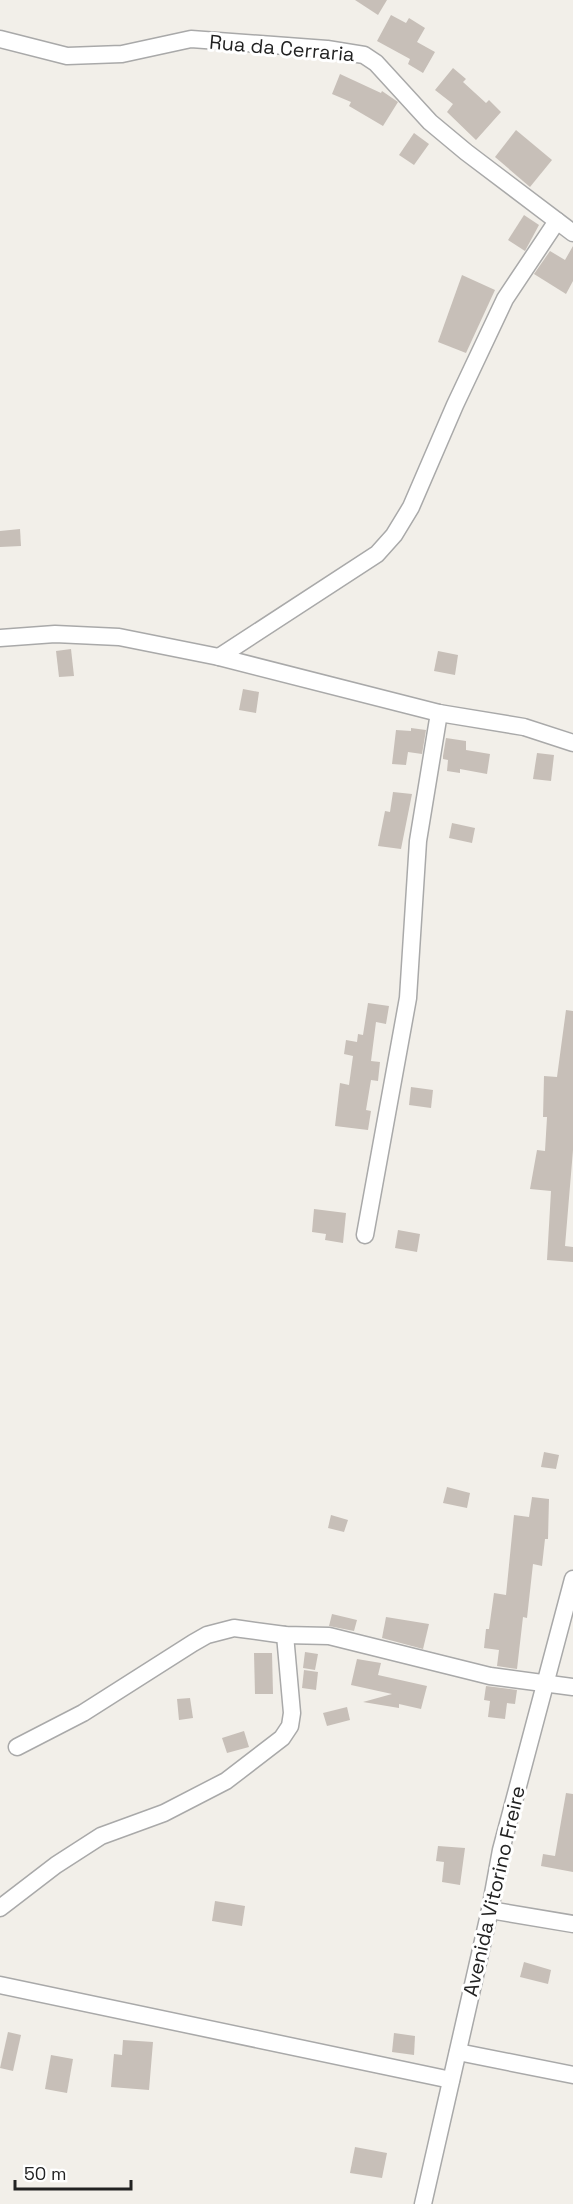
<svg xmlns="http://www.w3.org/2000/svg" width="573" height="2204" font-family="'Space Grotesk',sans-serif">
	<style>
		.building { fill: #c7bfb8 }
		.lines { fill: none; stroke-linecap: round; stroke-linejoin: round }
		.minor-casing { stroke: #a9a9a9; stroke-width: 19 }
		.minor { stroke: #fff; stroke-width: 16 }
		.labels { text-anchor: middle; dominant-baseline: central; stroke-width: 6; stroke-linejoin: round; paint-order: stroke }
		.street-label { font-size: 20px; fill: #222; stroke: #fff }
	</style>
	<rect width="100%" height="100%" fill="#f2efe9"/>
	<g class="building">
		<path d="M355 0H387L378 15Z"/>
		<path d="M391 15 406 23 409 18 425 28 417 42 435 52 423 73 408 64 410 59 377 41Z"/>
		<path d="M453 68 466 79 463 82 486 103 489 100 501 112 476 140 447 112 453 104 435 90Z"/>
		<path d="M340 74 381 93 382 91 398 102 383 126 349 106 351 102 332 94Z"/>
		<path d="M516 130 552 160 530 187 495 157Z"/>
		<path d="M414 133 429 144 414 165 399 155Z"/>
		<path d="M524 215 539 225 525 251 508 240Z"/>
		<path d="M573 246V281L566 294 534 274 550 251 565 260Z"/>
		<path d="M462 275 495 290 466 353 438 342Z"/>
		<path d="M20 529 21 546 0 547V531Z"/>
		<path d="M71 649 74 676 59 677 56 651Z"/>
		<path d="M438 651 458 655 455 675 434 671Z"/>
		<path d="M243 689 259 692 256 713 239 710Z"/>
		<path d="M411 728 426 730 422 754 408 752 406 765 392 764 396 730 411 731Z"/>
		<path d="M446 738 466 741V750L490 754 487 774 460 769V773L447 771 448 760 443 759V756Z"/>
		<path d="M537 753 554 755 551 781 533 779Z"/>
		<path d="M393 792 412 794 401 849 378 846 385 811 390 812Z"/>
		<path d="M452 823 475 828 472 843 449 838Z"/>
		<path d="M368 1003 389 1006 386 1024 376 1022 371 1061 380 1062 378 1081 371 1080 366 1110 371 1111 368 1130 335 1126 340 1083 349 1085 353 1056 344 1054 346 1040 357 1042 358 1034 363 1035Z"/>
		<path d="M566 1010 573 1011V1150L565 1246 573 1247V1262L547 1260 551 1191 530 1189 537 1150 545 1151 547 1117H543L544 1076 557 1077Z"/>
		<path d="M411 1087 433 1090 431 1108 409 1105Z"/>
		<path d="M314 1209 346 1213 343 1243 325 1240 326 1234 312 1232Z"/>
		<path d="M398 1230 420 1234 417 1252 395 1248Z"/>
		<path d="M544 1452 559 1455 556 1469 541 1467Z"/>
		<path d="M447 1487 470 1493 467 1508 443 1503Z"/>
		<path d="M532 1497 549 1499 548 1539H545L542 1566 533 1564 527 1618 523 1617 517 1669 497 1666 499 1650 484 1648 486 1629H489L494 1593 506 1595 514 1515 529 1517Z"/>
		<path d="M331 1515 348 1520 344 1532 328 1528Z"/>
		<path d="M332 1614 357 1620 354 1631 329 1626Z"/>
		<path d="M386 1617 429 1624 423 1649 382 1638Z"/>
		<path d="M305 1652 318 1654 315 1670 303 1668Z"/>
		<path d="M254 1653H272L273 1694H255Z"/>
		<path d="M357 1659 381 1663 378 1675 427 1686 421 1709 399 1704V1708L363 1702 392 1694 351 1685Z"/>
		<path d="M304 1670 318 1672 316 1690 302 1688Z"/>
		<path d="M486 1686 517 1690 515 1704 507 1703 505 1719 488 1717 490 1701 484 1700Z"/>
		<path d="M190 1698 193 1718 179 1720 177 1699Z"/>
		<path d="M347 1707 350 1720 327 1726 323 1713Z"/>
		<path d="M244 1731 249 1747 227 1753 222 1738Z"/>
		<path d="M566 1793 573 1794V1872L541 1866 543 1854 555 1856Z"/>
		<path d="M438 1846 465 1848 460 1885 442 1882 444 1862 436 1861Z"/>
		<path d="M215 1901 245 1906 242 1926 212 1921Z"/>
		<path d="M524 1962 551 1970 548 1984 520 1977Z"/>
		<path d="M8 2032 21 2035 13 2071 0 2068Z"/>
		<path d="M394 2033 415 2036 414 2055 392 2052Z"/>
		<path d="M123 2040 153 2042 149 2090 111 2087 114 2054 122 2055Z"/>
		<path d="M51 2055 73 2059 67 2093 45 2089Z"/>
		<path d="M355 2147 387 2153 382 2178 350 2173Z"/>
	</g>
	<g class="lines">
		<defs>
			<g id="minor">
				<path d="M0 39 67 56 122 54 191 39 327 49 364 55 376 63 430 122 466 152 573 233"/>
				<path d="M0 638 55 634 119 637 219 657 439 713 524 727 573 743"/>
				<path d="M219 657 377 554 394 535 411 507 455 405 505 299 557 221"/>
				<path d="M365 1235 408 998 418 841 439 713"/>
				<path d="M17 1747 83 1713 193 1643 207 1635 234 1628 285 1635 329 1636 490 1676 573 1687"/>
				<path d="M0 1908 56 1865 101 1836 164 1813 226 1781 282 1738 290 1726 292 1713 285 1635"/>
				<path d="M490 1910 573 1924"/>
				<path d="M0 1985 451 2080"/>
				<path d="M458 2052 573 2075"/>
				<path d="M423 2204 490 1910 501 1850 573 1579"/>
			</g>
		</defs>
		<use href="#minor" class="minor-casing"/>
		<use href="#minor" class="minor"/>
	</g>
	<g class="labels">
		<g class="street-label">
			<text transform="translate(282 48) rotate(5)">Rua da Cerraria</text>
			<text transform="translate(494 1891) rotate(-77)">Avenida Vitorino Freire</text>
		</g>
	</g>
	<path d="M15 2180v9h116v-9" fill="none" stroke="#222222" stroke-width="3"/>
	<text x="24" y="2180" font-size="18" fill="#222222" stroke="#ffffff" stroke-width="4.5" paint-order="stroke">50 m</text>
</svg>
